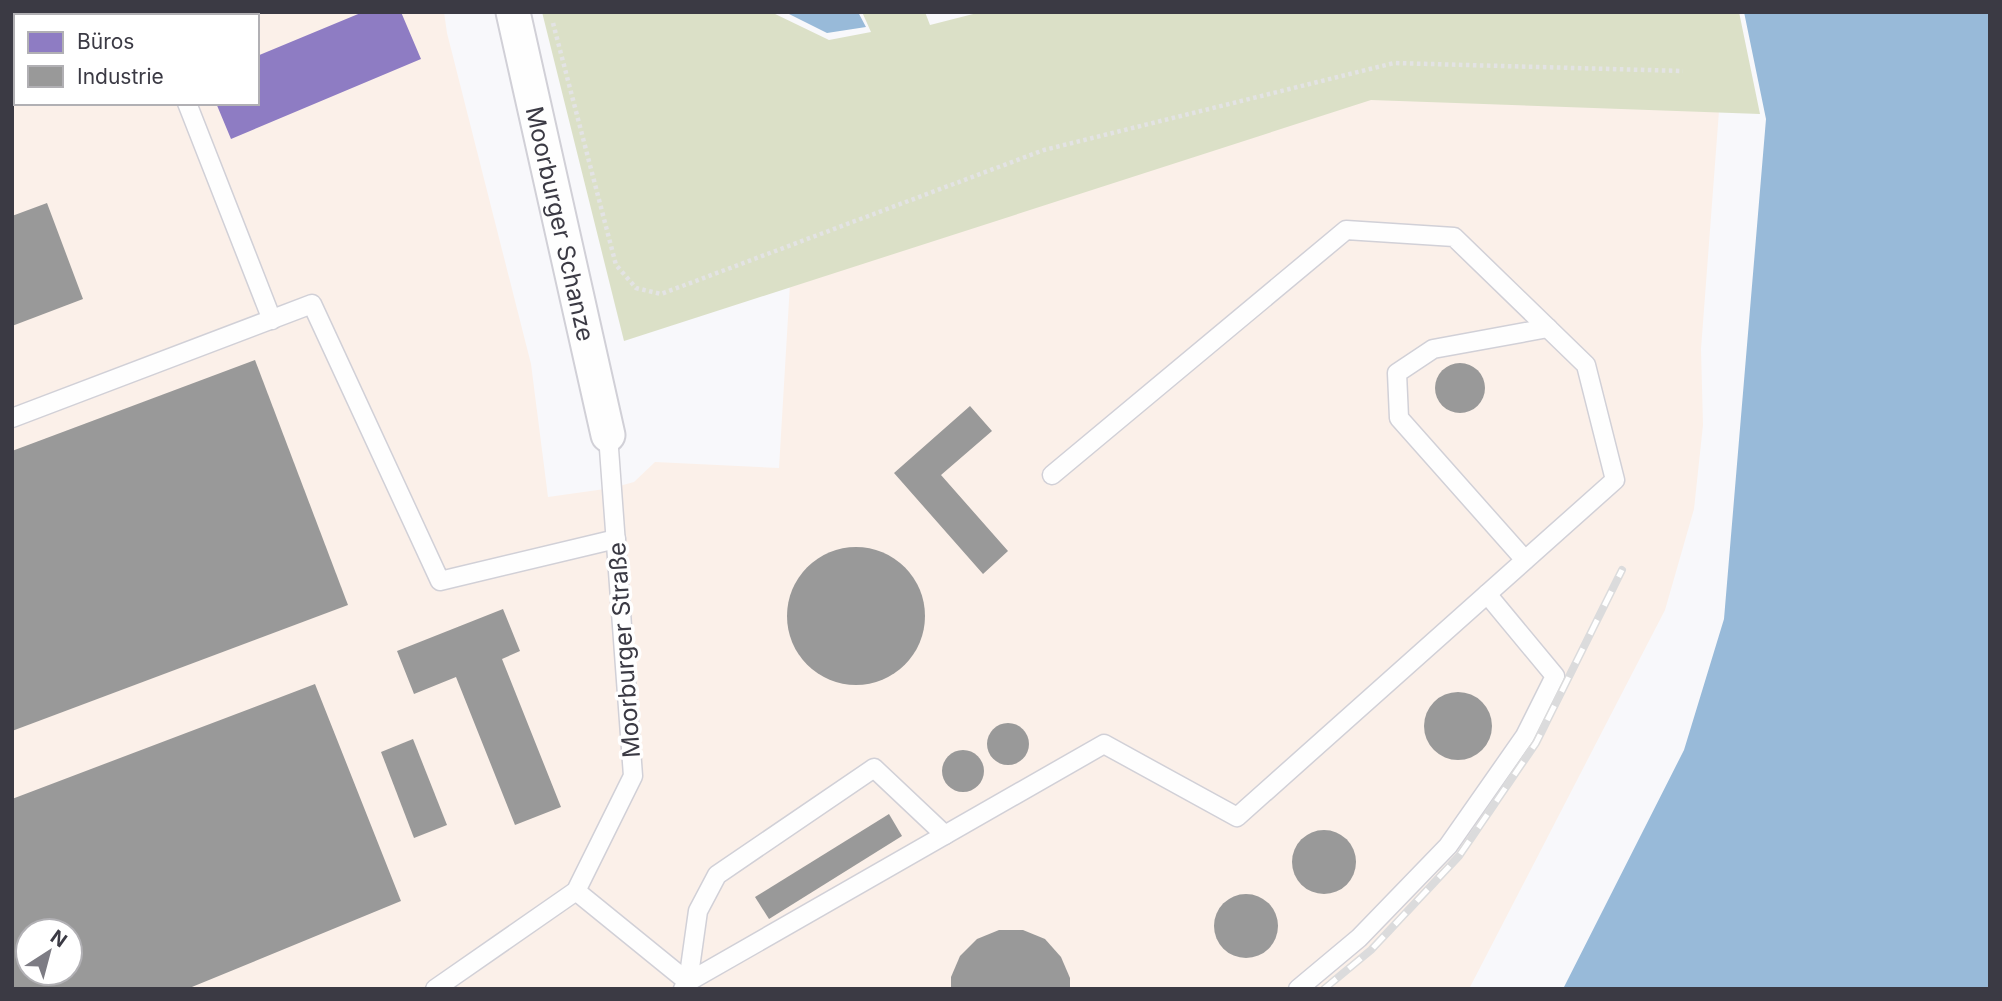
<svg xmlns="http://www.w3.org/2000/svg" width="2002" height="1001" font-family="Inter,sans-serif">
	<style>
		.industrial { fill: #fbf0e9; fill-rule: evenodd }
		.green { fill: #dbe0c7 }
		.water { fill: #98bad9 }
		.offices { fill: #8e7cc3 }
		.industry { fill: #999; fill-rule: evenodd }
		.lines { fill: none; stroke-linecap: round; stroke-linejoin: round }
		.service-casing { stroke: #d1d0d7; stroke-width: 21 }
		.minor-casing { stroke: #d1d0d7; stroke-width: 37 }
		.path { stroke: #e3e3e4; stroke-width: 4.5; stroke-dasharray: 3.5 3.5; stroke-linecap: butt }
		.service { stroke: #fefefe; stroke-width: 18 }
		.minor { stroke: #fefefe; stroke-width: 33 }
		.rail-casing { stroke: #dbdbdc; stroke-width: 8 }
		.rail { stroke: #fff; stroke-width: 5; stroke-dasharray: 16; stroke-linecap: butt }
		.labels { text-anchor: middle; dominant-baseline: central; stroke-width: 7; stroke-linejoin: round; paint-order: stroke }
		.street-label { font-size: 24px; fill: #3b3a44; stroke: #fff }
	</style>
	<rect width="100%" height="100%" fill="#f8f8fb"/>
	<path class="industrial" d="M12 12H444L447 33 531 364 548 497 612 488 634 482 655 462 779 468 791 267 1398 89 1719 111 1701 349 1703 425 1694 509 1665 610 1469 989H12ZM16 16H257V103H16ZM28 931H70V973H28Z"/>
	<path class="green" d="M542 12H771L829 40 871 32 862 12H925L930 25 981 12H1739L1760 114 1371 100 624 341Z"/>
	<g class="water">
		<path d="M785 12H858L866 27 827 33Z"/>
		<path d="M1744 12H1990V989H1563L1684 750 1724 619 1766 119Z"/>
	</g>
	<path class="offices" d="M363 12H401L421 59 231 139 216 103H257V56Z"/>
	<g class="industry">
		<path d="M47 203 83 299 12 326V216Z"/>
		<path d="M255 360 348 605 12 731V451Z"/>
		<circle cx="1460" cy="388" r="25"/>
		<path d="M970 406 992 431 941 475 1008 551 983 574 894 473Z"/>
		<circle cx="856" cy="616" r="69"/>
		<path d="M503 609 520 651 502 659 561 807 515 825 456 677 414 694 397 651Z"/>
		<path d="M315 684 401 901 187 989H12V799ZM28 931H70V973H28Z"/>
		<circle cx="1458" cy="726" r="34"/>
		<circle cx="1008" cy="744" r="21"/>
		<path d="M413 739 447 825 414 838 381 752Z"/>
		<circle cx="963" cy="771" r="21"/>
		<path d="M889 814 902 836 769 919 755 897Z"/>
		<circle cx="1324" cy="862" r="32"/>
		<circle cx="1246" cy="926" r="32"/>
		<path d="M999 930H1023L1045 939 1061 957 1070 978V989H951V977L960 956 977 939Z"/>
	</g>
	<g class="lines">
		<defs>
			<g id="service">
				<path d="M151 12 153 16"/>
				<path d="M187 103 272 320"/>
				<path d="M12 418 312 304 440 581 616 539"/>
				<path d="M1525 560 1399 418 1397 373 1433 349 1548 328"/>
				<path d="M576 891 688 982 1104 744 1237 817 1615 480 1586 365 1454 237 1346 230 1052 475"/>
				<path d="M435 989 576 891 633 776 608 435"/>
				<path d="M683 989 688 982 698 911 717 875 874 768 945 835"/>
				<path d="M1298 989 1359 938 1448 846 1525 736 1555 676 1487 594"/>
			</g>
			<g id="minor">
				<path id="s1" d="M513 12 608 435"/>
			</g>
		</defs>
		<use href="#service" class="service-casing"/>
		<use href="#minor" class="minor-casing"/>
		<path class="path" d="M553 23 616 265 636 288 661 294 1044 150 1394 63 1683 71"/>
		<use href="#service" class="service"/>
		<use href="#minor" class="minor"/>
		<defs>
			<path id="rail" d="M1324 989 1371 950 1459 856 1536 743 1622 570"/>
		</defs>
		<use href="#rail" class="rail-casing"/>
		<use href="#rail" class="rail"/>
	</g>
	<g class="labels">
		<g class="street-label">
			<text stroke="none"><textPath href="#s1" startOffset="217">Moorburger Schanze</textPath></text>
			<text transform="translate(624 650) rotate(-94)">Moorburger Straße</text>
		</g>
	</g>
	<rect width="2002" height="1001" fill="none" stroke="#3b3a44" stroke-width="28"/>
	<rect x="14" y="14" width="245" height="91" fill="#ffffff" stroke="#b1b0b4" stroke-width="2"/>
	<rect x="28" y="32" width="35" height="21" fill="#8e7cc3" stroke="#b1b0b4" stroke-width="2"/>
	<text x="77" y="49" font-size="21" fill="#3b3a44">Büros</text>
	<rect x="28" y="66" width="35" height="21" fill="#999999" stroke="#b1b0b4" stroke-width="2"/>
	<text x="77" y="84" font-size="21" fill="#3b3a44">Industrie</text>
	<g transform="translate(49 952) rotate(36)"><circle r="33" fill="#ffffff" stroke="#b1b0b4" stroke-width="2"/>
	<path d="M0-5L12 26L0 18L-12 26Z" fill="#7d7c84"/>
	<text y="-10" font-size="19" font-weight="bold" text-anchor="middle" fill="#3b3a44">N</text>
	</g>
</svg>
